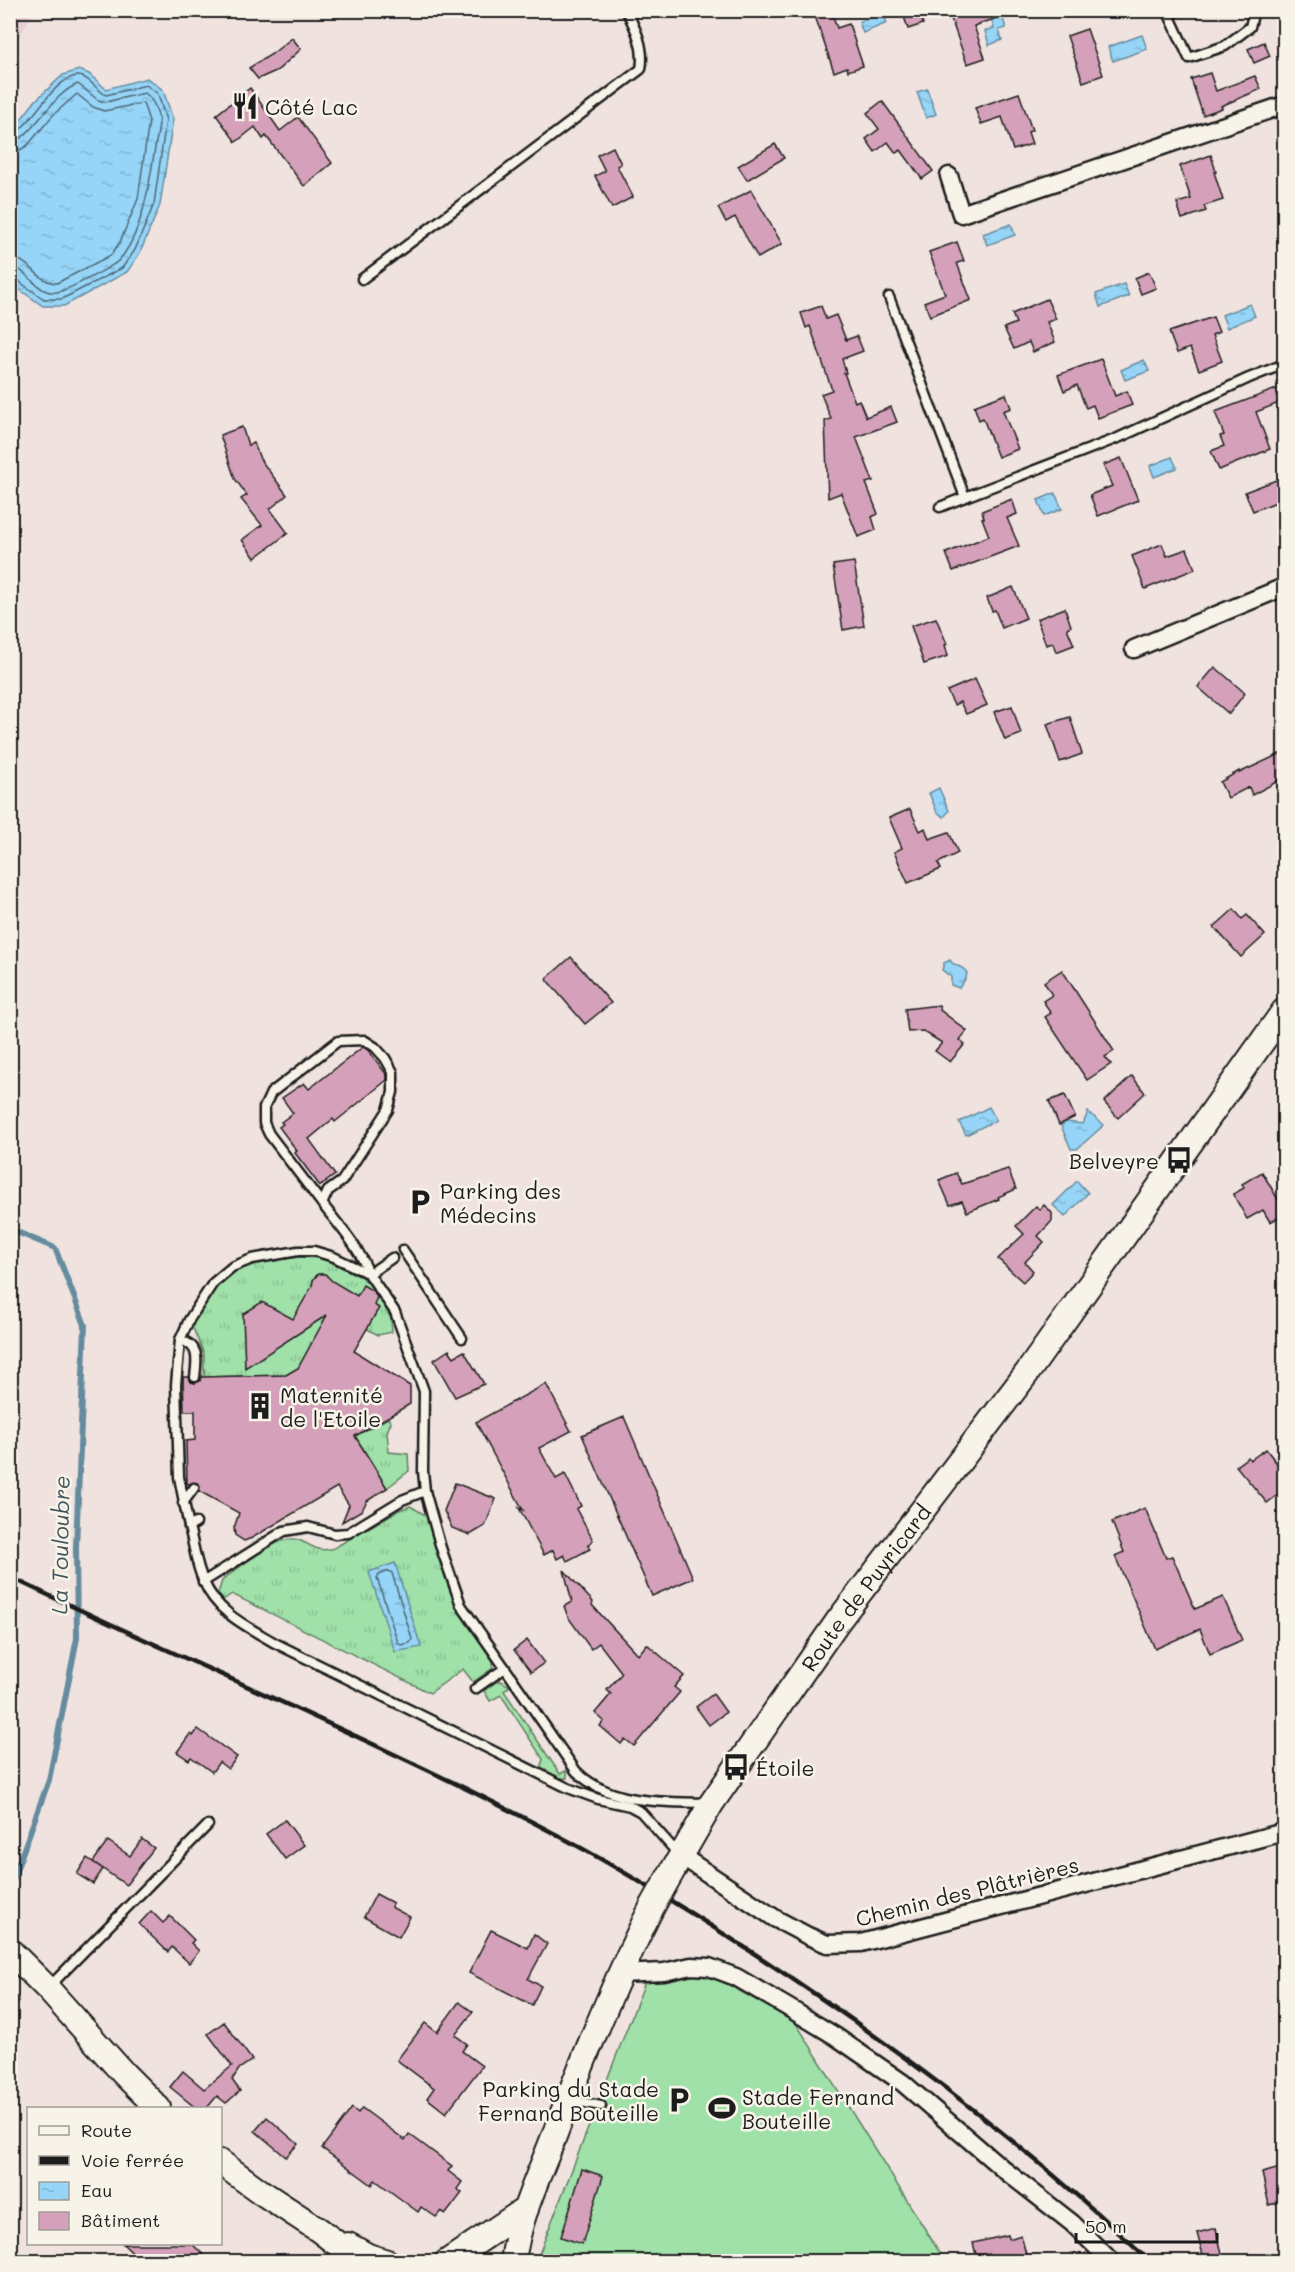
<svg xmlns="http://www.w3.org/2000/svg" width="1295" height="2272" font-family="Mali,sans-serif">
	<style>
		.built { fill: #e8cfd4 }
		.grass { fill: url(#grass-tufts); stroke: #5e7e62; stroke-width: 1.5 }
		.garden { fill: #a0e0a9; stroke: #5e7e62; stroke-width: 1.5 }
		.water { fill: url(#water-ripples); stroke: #658b9f; stroke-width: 1.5 }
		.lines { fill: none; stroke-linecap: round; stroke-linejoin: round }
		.shore { stroke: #4d6674; stroke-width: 1.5 }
		.stream { stroke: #658b9f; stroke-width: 6 }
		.building { fill: #d5a1ba; stroke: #1c1c1c; stroke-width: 1.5 }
		.service-casing { stroke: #1c1c1c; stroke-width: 13 }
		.minor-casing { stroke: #1c1c1c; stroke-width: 21 }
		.secondary-casing { stroke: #1c1c1c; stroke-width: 28 }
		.service { stroke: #f7f3e8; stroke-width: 8 }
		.minor { stroke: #f7f3e8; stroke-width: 16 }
		.secondary { stroke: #f7f3e8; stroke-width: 24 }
		.rail { stroke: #1c1c1c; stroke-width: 4.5 }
		.secondary-bridge-casing { stroke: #1c1c1c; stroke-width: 28; stroke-linecap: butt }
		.secondary-bridge { stroke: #f7f3e8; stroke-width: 24 }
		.labels { text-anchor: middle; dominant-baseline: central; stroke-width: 5; stroke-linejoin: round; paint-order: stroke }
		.poi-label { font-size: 21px; fill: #1c1c1c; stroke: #f7f3e8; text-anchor: start }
		.street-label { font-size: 21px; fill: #1c1c1c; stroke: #f7f3e8 }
		.water-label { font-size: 22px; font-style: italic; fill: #41545e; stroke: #f7f3e8 }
	</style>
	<defs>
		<pattern id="grass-tufts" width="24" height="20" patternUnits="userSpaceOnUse" patternTransform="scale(1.5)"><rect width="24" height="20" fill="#a0e0a9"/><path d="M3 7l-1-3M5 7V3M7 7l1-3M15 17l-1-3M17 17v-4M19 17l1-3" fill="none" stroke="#89c091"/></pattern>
		<pattern id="water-ripples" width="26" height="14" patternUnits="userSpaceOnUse" patternTransform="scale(1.5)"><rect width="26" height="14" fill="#96d5f7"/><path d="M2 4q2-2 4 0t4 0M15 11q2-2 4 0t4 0" fill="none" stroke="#81b6d3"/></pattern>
	</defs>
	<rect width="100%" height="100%" fill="#f0e3df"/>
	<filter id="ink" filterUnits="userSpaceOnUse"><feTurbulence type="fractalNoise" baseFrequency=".0167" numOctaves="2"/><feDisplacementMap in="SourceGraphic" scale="12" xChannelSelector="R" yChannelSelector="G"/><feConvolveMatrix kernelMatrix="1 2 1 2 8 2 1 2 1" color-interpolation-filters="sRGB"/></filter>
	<g filter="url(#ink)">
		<path class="built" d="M11 10 34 11 11 52 10 11Z"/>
		<g class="grass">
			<path d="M298 1257 322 1258 361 1277 378 1291 391 1319 392 1332 378 1335 367 1329 378 1308 343 1288 335 1286 325 1274H318L313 1280 312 1286 331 1309 298 1368 286 1375 204 1377V1354L192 1326C199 1301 227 1271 252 1264 267 1259 283 1259 298 1257Z"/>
			<path d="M388 1418 391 1422 387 1432 389 1452 408 1454 409 1471 387 1488 355 1436Z"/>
			<path d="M410 1506 427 1516 456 1606 493 1661V1668L473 1682 463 1669 430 1693 232 1594 223 1600 218 1593 222 1581 226 1577C242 1566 276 1537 294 1539 311 1542 314 1554 334 1548L399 1510Z"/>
			<path d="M501 1681 510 1686 504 1691 560 1774 567 1770V1778H557L540 1769 543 1759 501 1695 490 1701 484 1691 496 1682Z"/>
		</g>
		<path class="garden" d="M708 1974 794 2020 945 2261 536 2262 647 1977Z"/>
		<g class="water">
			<path d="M883 13 887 23 863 33 859 22Z"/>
			<path d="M1002 16 1006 28 999 30 1002 40 989 45 985 31 994 28 991 19Z"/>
			<path d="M1142 35 1147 49 1113 61 1108 47Z"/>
			<path d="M79 70 89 74 106 89 147 78 163 90 173 119 160 205 140 253 127 272 64 306H43L16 287 11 276V132L36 100 63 75Z"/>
			<path d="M927 89 936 114 926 118 917 92Z"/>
			<path d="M1011 224 1015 235 987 245 983 234Z"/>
			<path d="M1124 284 1129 296 1100 307 1096 294Z"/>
			<path d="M1250 304 1255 316 1227 328 1222 315Z"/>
			<path d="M1144 360 1149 371 1125 380 1121 370Z"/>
			<path d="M1172 457 1177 468 1154 477 1150 466Z"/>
			<path d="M1055 493 1062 509 1044 516 1038 500Z"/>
			<path d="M939 788 949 811 944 817 937 812 929 793Z"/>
			<path d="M950 960 952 963 964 969 967 973 966 978 959 988 951 985V977L942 970 944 963Z"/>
			<path d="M989 1107 996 1120 966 1135 959 1122Z"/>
			<path d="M1088 1112 1104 1125 1077 1149H1071L1061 1126 1066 1122 1083 1124Z"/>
			<path d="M1077 1181 1088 1193 1065 1217 1053 1205Z"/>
			<path d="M395 1563 421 1647 395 1652 369 1572Z"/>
		</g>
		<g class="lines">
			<g class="shore">
				<path d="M10 135C28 133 52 77 78 76 89 76 97 91 106 95L146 85 158 94 166 120 154 204 135 250 122 268 62 299H44L21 283 16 276 10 275"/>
				<path d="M10 143C30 141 52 93 78 84L98 100 105 102 145 93C153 99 158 111 159 121 159 130 156 140 155 148 150 180 142 237 118 261 112 267 71 288 61 291 37 299 30 268 10 267"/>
				<path d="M10 152 20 150 28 145 53 115 77 94 93 107 104 111 143 103 149 121 138 199 120 242 111 255 57 283C37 283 31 259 10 258"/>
				<path d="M389 1571 392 1573 412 1639 410 1643 401 1645 398 1643 377 1578 379 1575Z"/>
			</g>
			<path class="stream" d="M10 1229 55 1248 85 1325 76 1547 77 1638 49 1780 10 1887"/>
		</g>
		<g class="building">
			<path d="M813 10H831L837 28 849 24 863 66 848 71 847 67 834 72Z"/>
			<path d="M902 10H919L923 24 908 29Z"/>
			<path d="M948 10H1010L1011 13 974 26 985 58 967 64Z"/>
			<path d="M1087 29 1103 75 1083 82 1067 36Z"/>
			<path d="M292 38 301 49 278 70 258 79 249 68 272 54Z"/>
			<path d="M1264 42 1270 56 1254 63 1248 49Z"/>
			<path d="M1210 73 1216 91 1255 76 1261 89 1221 106 1222 108 1203 115 1191 79Z"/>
			<path d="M250 88 280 131 298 117 332 163 304 186 266 136 263 139 255 127 236 142 216 115Z"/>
			<path d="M1019 93 1032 130 1028 132 1032 144 1013 150 1002 117 981 124 975 108Z"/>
			<path d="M882 101 933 171 922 179 901 150 896 153 888 142 875 152 866 139 879 129 867 113Z"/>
			<path d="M775 144 784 158 747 180 738 166Z"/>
			<path d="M613 147 621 164 617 166 633 197 612 208 595 176 605 171 597 155Z"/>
			<path d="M1211 155 1216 172H1214L1223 200 1204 206 1206 211 1182 219 1177 203 1191 199 1180 166Z"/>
			<path d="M751 190 782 244 758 258 735 217 726 222 718 208Z"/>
			<path d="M957 242 964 261 957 263 971 300 930 316 924 302 945 294 929 252Z"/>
			<path d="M1149 272 1156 288 1141 294 1135 278Z"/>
			<path d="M1047 299 1056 319 1047 322 1055 342 1033 352 1029 342 1014 349 1004 328 1016 323 1012 314Z"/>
			<path d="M821 306 826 319 836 315 846 340 857 336 863 351 842 359 846 373H844L855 402 859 400 866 417 891 407 897 422 856 437 873 481 866 483 878 514 872 517 876 530 858 537 841 493 828 498 825 421 831 419 821 394 832 390 810 326 806 328 801 313Z"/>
			<path d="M1213 317 1219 332 1212 335 1222 361 1199 370 1190 348 1177 353 1169 332Z"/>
			<path d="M1101 359 1115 396 1127 391 1132 405 1098 418 1093 405 1086 408 1077 385 1064 391 1058 375Z"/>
			<path d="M1279 388 1284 401 1256 412 1270 449 1219 470 1211 451 1224 446 1220 436 1224 435 1215 412Z"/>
			<path d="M1006 394 1011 408 1003 411 1018 449 998 457 983 418 979 420 974 406Z"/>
			<path d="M242 427 248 445 254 443 260 459 287 495 270 509 288 533 255 558 242 540 262 525 241 499 247 495 235 479 220 435Z"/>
			<path d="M1121 458 1138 500 1098 516 1090 495 1112 486 1103 465Z"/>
			<path d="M1284 477V499L1253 511 1245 492Z"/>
			<path d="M1012 499 1017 514 1007 518 1019 546 953 571 946 553 989 536 982 518H984L982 511Z"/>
			<path d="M1162 544 1167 556 1187 549 1195 569 1145 589 1132 556Z"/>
			<path d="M854 562 864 626 843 630 833 565Z"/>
			<path d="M1013 587 1026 618 1002 628 995 610 992 611 987 598Z"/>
			<path d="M1065 608 1071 626 1067 628 1074 645 1056 652 1053 643 1046 645 1037 619Z"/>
			<path d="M936 618 947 644 945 645 948 656 924 664 911 626Z"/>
			<path d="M1215 667 1245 693 1229 714 1198 687Z"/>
			<path d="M975 679 987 705 966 714 960 702 954 705 947 691Z"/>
			<path d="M1012 706 1021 734 1005 740 994 712Z"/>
			<path d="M1070 717 1082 754 1060 762 1047 724Z"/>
			<path d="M1284 752V778L1252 795 1249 787 1228 798 1220 782 1239 771V773Z"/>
			<path d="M910 809 920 831 925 828 929 839 949 832 958 853 938 863 941 869 908 883 894 852 902 848 889 818Z"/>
			<path d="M1234 909 1242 919 1247 915 1265 935 1241 957 1214 927Z"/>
			<path d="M571 957 611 1003 585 1024 546 979Z"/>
			<path d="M1062 970 1114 1051 1105 1057 1111 1064 1087 1080 1045 1017 1051 1013 1043 1001 1052 995 1044 982Z"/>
			<path d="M939 1005 940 1010 967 1031 960 1040 965 1044 950 1062 935 1051 942 1043 923 1031 908 1032 905 1009Z"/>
			<path d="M363 1047 368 1050 387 1075V1080L335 1122 333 1119 309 1139 335 1175 320 1186 295 1153 297 1151 279 1127 283 1124 281 1122 293 1113 282 1098 304 1083 309 1089Z"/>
			<path d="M1132 1076 1145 1093 1118 1118 1104 1102Z"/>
			<path d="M1065 1095 1075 1117 1059 1125 1049 1101Z"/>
			<path d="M1008 1169 1016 1189 998 1197 999 1199 967 1212 962 1201 950 1205 939 1180 956 1173 962 1184Z"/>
			<path d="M1262 1172 1279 1201 1284 1198V1215L1270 1222 1263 1210 1247 1219 1233 1194 1244 1188 1242 1184Z"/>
			<path d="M1044 1205 1052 1213V1221L1038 1236 1044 1242 1025 1262 1033 1271 1023 1282 998 1259 1024 1234 1016 1226 1036 1206 1040 1210Z"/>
			<path d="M318 1274H325L332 1281 357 1296 363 1285 373 1291 377 1297 374 1305 379 1308 354 1351 410 1386V1404L355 1436 387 1488 367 1501 362 1510 342 1522 349 1505 337 1487 252 1538 244 1541 235 1535 234 1528 239 1513 199 1491 200 1486 197 1483 187 1484 186 1441 195 1440V1411H184L183 1377H189L191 1382 195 1383 200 1381 201 1377 286 1375 298 1368 327 1315 245 1368 243 1314 262 1302 293 1319 312 1286 313 1280Z"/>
			<path d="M449 1350 454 1357 464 1351 484 1384 455 1397 434 1360Z"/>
			<path d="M546 1384 571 1431 539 1448 556 1479 565 1474 581 1506 576 1509 593 1540 588 1545 590 1549 567 1561 564 1555 557 1559 553 1550 544 1555 519 1508 523 1510 476 1422Z"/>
			<path d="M624 1417 693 1578 652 1596 582 1435Z"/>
			<path d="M1266 1449 1279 1466 1277 1468 1284 1478V1490L1267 1503 1236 1466 1248 1457 1250 1460Z"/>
			<path d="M455 1483 496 1499 485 1526 470 1535 452 1528 444 1511Z"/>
			<path d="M1145 1508 1166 1558 1172 1556 1195 1609 1223 1597 1242 1640 1210 1654 1200 1629 1155 1649 1115 1556 1124 1552 1112 1522Z"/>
			<path d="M564 1570 593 1602 592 1605 638 1655 647 1644 684 1676 674 1687 680 1692 634 1746 625 1739 621 1744 600 1726 604 1721 595 1713 611 1694 607 1690 622 1673 599 1643 591 1649 568 1617 564 1606 572 1602Z"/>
			<path d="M527 1640 544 1663 531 1672 514 1650Z"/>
			<path d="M713 1694 726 1712 709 1725 696 1707Z"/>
			<path d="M198 1729 237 1757 228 1769 219 1762 212 1772 191 1757 189 1760 177 1752 190 1734 193 1736Z"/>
			<path d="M285 1820 304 1845 285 1859 266 1834Z"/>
			<path d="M142 1839 154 1848 126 1885 93 1862 108 1841 130 1856Z"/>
			<path d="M87 1858 103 1869 93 1884 77 1874Z"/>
			<path d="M376 1894 393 1903 391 1907 410 1917 399 1937 364 1917Z"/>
			<path d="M151 1911 163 1923 170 1916 194 1940 191 1943 199 1951 189 1963 172 1947 168 1952 139 1924Z"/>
			<path d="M491 1930 528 1948 534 1934 547 1944 528 1979 541 1986 532 2005 469 1973Z"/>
			<path d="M459 2002 473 2012 455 2035 467 2044 462 2051 482 2066 446 2113 427 2098 434 2088 397 2060 425 2023 437 2032Z"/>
			<path d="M224 2022 252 2060 239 2069 232 2080 240 2091 226 2103 217 2096 206 2109H197L170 2087 183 2071 204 2089 232 2066 208 2034Z"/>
			<path d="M352 2108 358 2113 362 2108 405 2140 409 2134 452 2166 448 2171 462 2182 457 2189 462 2193 446 2214 441 2211 436 2217 421 2207 418 2212 375 2180 372 2185 322 2148Z"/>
			<path d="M267 2117 298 2144 286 2157 255 2131Z"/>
			<path d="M1284 2167V2201L1269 2205 1262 2173Z"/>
			<path d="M582 2169 603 2176 582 2244 561 2237Z"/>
			<path d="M1216 2228 1224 2262H1205L1197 2233Z"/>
			<path d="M1008 2235 1009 2239 1021 2235 1028 2262H978L973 2243Z"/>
			<path d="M123 2244H192L211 2262H142Z"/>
		</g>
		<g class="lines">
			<defs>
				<g id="service">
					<path d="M1167 10 1189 58 1225 46 1250 27 1254 10"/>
					<path d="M362 279 641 69C645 48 636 29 626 10"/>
					<path d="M889 297 965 497 1118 438 1249 378 1284 364"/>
					<path d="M940 507 965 497"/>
					<path d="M322 1204 328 1191 342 1181 388 1110 393 1092V1072L385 1058 375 1047 364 1040 338 1041 271 1093 264 1108V1123L269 1134C286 1156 303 1179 320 1201 338 1225 359 1246 369 1274L392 1258"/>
					<path d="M403 1250 462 1338"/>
					<path d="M180 1340C200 1345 197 1360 195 1377"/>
					<path d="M183 1503 194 1488"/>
					<path d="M196 1523 189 1527C194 1545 196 1566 204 1582 217 1613 248 1627 275 1643L568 1788 598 1799 630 1806 641 1812 679 1855"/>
					<path d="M189 1527 179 1477 176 1385 180 1340 189 1320 213 1283 232 1267 252 1259 298 1251H314L334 1257 369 1274 395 1312 424 1391 423 1471 425 1491 441 1548 461 1605 505 1668"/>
					<path d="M203 1582 284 1531 308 1527 335 1534 348 1533 402 1500 425 1491"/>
					<path d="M475 1689 505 1668 576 1771C609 1805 665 1802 709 1803"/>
					<path d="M48 1988 208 1825"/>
					<path d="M571 2100 601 2106"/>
				</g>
				<g id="minor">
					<path d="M949 176 961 214 1284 105"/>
					<path d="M1134 649 1284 587"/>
					<path d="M680 1855 776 1919 808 1936 827 1944 861 1943 1284 1832"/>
					<path d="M620 1974 664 1972 691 1966 709 1967 736 1977 794 2011 835 2036 903 2083 1003 2169 1072 2223 1112 2262"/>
				</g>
				<g id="secondary">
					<path id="s1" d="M670 1875 711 1804 838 1621 1027 1373 1284 1011"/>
					<path d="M10 1951 47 1988 124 2074 158 2108"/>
					<path d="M220 2162 261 2192 319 2230 361 2262"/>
					<path d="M348 2245 368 2256 387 2262"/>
					<path d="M447 2262 526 2209"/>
					<path d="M513 2262C518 2221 536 2182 551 2144 581 2064 613 1984 652 1907"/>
				</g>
			</defs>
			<use href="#service" class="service-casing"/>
			<use href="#minor" class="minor-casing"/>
			<use href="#secondary" class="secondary-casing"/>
			<use href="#service" class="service"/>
			<use href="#minor" class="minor"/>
			<use href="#secondary" class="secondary"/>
			<path class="rail" d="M10 1577C194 1665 383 1743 563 1838 630 1874 695 1915 758 1956 897 2047 1030 2147 1150 2262"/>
			<defs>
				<path id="secondary-bridge" d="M652 1907 670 1875"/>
			</defs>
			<use href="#secondary-bridge" class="secondary-bridge-casing"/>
			<use href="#secondary-bridge" class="secondary-bridge"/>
		</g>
	</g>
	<defs>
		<symbol id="restaurant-bare" viewBox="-9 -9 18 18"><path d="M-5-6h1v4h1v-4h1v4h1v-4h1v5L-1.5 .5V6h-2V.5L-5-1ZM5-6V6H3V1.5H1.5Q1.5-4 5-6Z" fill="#1c1c1c" stroke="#f7f3e8" stroke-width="2.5" paint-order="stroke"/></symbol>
		<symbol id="bus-bare" viewBox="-9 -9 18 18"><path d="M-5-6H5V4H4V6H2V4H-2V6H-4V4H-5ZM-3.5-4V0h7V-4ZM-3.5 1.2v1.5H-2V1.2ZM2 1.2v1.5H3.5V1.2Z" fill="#1c1c1c" stroke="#f7f3e8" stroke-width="2.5" paint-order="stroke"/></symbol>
		<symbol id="parking-bare" viewBox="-9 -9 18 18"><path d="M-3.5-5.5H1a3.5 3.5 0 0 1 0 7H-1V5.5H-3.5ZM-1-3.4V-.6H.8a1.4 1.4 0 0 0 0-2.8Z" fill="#1c1c1c" stroke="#f7f3e8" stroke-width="2.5" paint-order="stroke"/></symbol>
		<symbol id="building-bare" viewBox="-9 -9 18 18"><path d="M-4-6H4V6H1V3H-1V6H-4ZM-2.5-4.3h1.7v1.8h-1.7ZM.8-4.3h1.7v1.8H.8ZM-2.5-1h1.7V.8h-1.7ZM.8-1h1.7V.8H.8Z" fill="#1c1c1c" stroke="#f7f3e8" stroke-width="2.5" paint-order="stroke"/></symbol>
		<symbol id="stadium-bare" viewBox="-9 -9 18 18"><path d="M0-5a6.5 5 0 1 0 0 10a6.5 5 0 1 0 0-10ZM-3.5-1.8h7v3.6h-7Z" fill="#1c1c1c" stroke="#f7f3e8" stroke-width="2.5" paint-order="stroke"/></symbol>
	</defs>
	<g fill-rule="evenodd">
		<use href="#restaurant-bare" x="226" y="87" width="38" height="38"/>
		<use href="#bus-bare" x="1160" y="1141" width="38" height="38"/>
		<use href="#parking-bare" x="401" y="1183" width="38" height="38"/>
		<use href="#building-bare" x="241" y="1387" width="38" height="38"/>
		<use href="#bus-bare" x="717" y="1748" width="38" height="38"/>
		<use href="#parking-bare" x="660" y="2081" width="38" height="38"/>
		<use href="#stadium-bare" x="703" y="2089" width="38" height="38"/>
	</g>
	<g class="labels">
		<g class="poi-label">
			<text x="265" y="106">Côté Lac</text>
			<text x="1159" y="1160" text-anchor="end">Belveyre</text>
			<text x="440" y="1190">Parking des<tspan x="440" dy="24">Médecins</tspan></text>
			<text x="280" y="1394">Maternité<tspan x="280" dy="24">de l'Etoile</tspan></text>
			<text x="756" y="1767">Étoile</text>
			<text x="659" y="2088" text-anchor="end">Parking du Stade<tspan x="659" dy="24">Fernand Bouteille</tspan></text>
			<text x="742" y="2096">Stade Fernand<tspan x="742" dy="24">Bouteille</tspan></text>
		</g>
		<g class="street-label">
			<text stroke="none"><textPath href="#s1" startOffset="348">Route de Puyricard</textPath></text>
			<text transform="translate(967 1891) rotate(-14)">Chemin des Plâtrières</text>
		</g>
		<g class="water-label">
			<text transform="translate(60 1545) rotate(-89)">La Touloubre</text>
		</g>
	</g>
	<rect width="1295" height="2272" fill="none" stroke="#f7f3e8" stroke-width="36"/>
	<rect x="18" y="18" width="1259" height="2236" fill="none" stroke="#1c1c1c" stroke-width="2" filter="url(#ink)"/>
	<rect x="27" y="2107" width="195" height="138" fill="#f7f3e8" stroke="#9f9d96" stroke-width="1.5"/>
	<rect x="39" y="2126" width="30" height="9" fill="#f7f3e8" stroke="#9f9d96" stroke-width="1.5"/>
	<text x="81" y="2137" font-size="18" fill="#1c1c1c">Route</text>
	<rect x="39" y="2156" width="30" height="9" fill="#1c1c1c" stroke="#9f9d96" stroke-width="1.5"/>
	<text x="81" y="2167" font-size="18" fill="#1c1c1c">Voie ferrée</text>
	<rect x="39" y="2182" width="30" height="18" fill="url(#water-ripples)" stroke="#9f9d96" stroke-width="1.5"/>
	<text x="81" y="2197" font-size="18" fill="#1c1c1c">Eau</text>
	<rect x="39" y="2212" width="30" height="18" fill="#d5a1ba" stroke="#9f9d96" stroke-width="1.5"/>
	<text x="81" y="2227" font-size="18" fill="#1c1c1c">Bâtiment</text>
	<path d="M1076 2233v9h141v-9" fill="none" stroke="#1c1c1c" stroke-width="3"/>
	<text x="1085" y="2233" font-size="18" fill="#1c1c1c" stroke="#f7f3e8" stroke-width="4.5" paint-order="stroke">50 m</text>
</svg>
